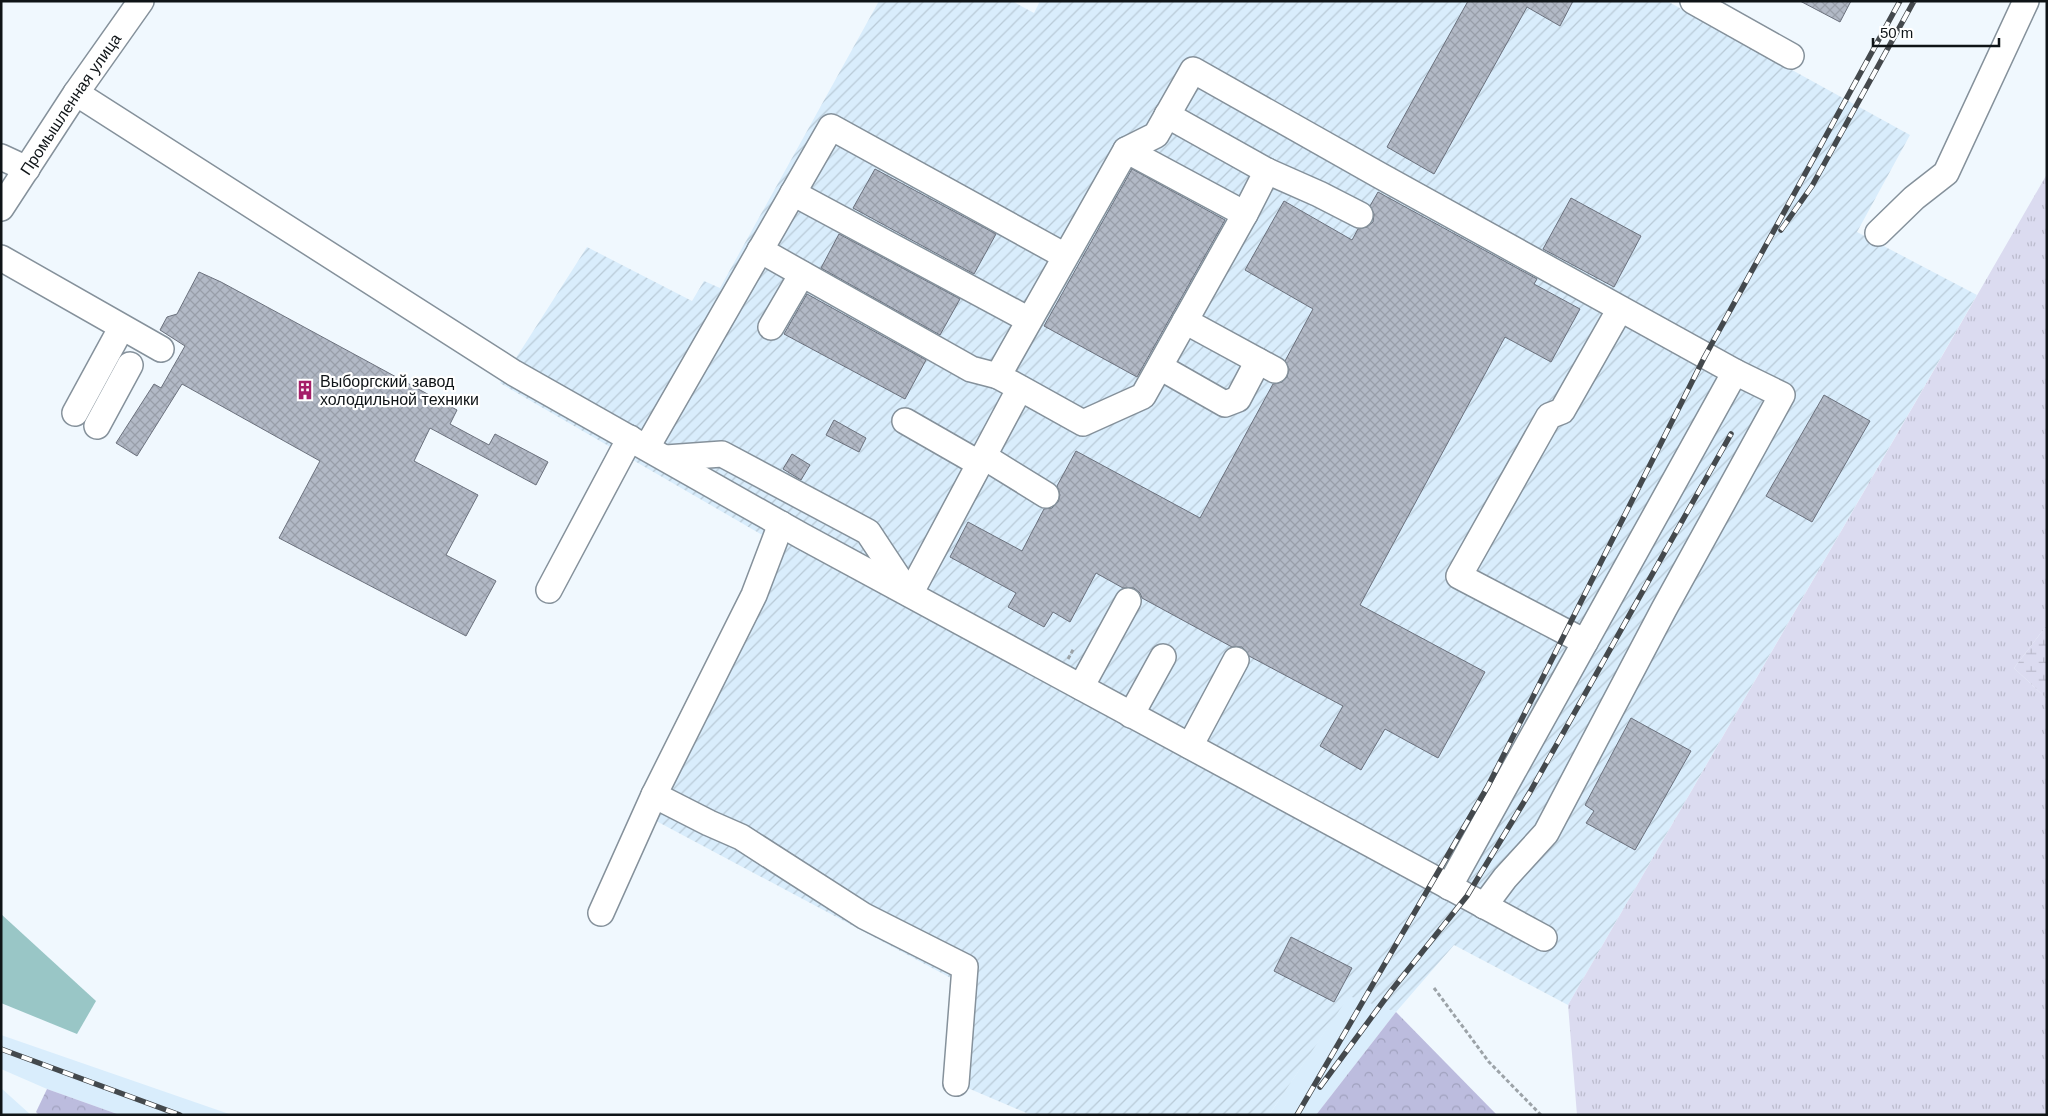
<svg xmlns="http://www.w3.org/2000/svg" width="2048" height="1116" font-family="Arial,sans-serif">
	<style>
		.built { fill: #d9edfc }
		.industrial { fill: url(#industrial-furrows) }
		.grass { fill: url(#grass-tufts) }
		.forest { fill: url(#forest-crowns) }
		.wetland { fill: url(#wetland-marsh) }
		.water { fill: #99c6c6 }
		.building { fill: url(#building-cross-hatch); stroke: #6b717d }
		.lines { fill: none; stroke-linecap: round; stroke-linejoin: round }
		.minor-casing { stroke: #85919b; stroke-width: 28 }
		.path { stroke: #9ca3a8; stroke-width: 3; stroke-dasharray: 4 2.5; stroke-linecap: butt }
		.minor { stroke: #fff; stroke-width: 25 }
		.rail-casing { stroke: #44494d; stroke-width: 5.5 }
		.rail { stroke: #fff; stroke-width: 4; stroke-dasharray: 11; stroke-linecap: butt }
		.labels { text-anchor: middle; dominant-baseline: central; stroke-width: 4.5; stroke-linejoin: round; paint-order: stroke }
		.street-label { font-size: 16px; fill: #0f1417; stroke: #fff }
		.poi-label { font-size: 16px; fill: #0f1417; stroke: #fff; text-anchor: start }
	</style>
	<defs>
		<pattern id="industrial-furrows" width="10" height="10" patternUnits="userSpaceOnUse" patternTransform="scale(1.25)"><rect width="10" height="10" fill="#d9edfc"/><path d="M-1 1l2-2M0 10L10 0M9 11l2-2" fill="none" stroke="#b9cad7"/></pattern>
		<pattern id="grass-tufts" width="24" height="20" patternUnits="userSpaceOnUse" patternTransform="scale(1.25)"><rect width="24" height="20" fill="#dbdbf0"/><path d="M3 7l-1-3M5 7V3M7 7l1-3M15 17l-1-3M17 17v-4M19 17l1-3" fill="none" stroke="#bbbbcd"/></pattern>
		<pattern id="forest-crowns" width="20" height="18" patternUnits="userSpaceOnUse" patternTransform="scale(1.25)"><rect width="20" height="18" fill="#bcbcde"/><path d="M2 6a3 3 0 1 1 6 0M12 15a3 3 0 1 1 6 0" fill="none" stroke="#a0a1be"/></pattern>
		<pattern id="wetland-marsh" width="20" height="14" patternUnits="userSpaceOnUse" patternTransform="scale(1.25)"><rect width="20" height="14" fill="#dbdbf0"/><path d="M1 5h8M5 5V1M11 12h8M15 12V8" fill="none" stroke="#bbbbcd"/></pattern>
		<pattern id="building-cross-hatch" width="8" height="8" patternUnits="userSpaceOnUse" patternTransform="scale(1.25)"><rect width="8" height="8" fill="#b2b9c6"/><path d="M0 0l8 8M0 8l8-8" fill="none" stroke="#989ea9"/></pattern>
	</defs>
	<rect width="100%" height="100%" fill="#f0f8fe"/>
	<g class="built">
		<path d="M1349 995 1396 1012 1316 1115H1269Z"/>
		<path d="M1 1035 232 1115H120L47 1089 1 1069Z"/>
		<path d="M1 1088 31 1115H1Z"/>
	</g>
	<path class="industrial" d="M879 1H1012L1034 13 1040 1H1667L1910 135 1857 232 1977 295 1568 1005 1454 945 1396 1012 1349 996 1269 1115H1031L956 1083 964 985 645 815 783 547 500 383 587 247 692 301 704 281 720 288Z"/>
	<path class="grass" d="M2047 174V625L2014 668 2047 699V1115H1577L1568 1005Z"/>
	<g class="forest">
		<path d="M1396 1012 1497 1115H1316Z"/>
		<path d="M47 1089 120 1115H39L36 1112Z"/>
	</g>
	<path class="wetland" d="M2047 625V699L2014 668Z"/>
	<path class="water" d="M1 914 96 1001 77 1034 1 1003Z"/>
	<g class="building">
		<path d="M1468 1H1573L1560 26 1527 7 1434 174 1387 147Z"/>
		<path d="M1800 1H1851L1840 22Z"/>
		<path d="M875 169 996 234 974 274 853 208Z"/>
		<path d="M1132 169 1225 220 1137 377 1044 326Z"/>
		<path d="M1378 192 1537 279 1534 284 1580 309 1551 362 1505 337 1360 605 1485 672 1438 758 1385 729 1361 770 1320 746 1343 706 1249 656 1242 647H1232L1142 598 1140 593 1134 588H1123L1096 573 1070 622 1053 612 1044 627 1008 607 1016 593 950 557 968 522 1022 551 1044 509 1052 508 1058 502 1060 495 1057 486 1076 451 1200 518 1273 384 1282 382 1287 377 1289 369 1285 361 1313 309 1245 270 1284 201 1352 240 1358 229 1367 227 1373 222 1374 214 1370 206Z"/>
		<path d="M1571 198 1641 236 1614 287 1543 249Z"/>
		<path d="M839 234 960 299 940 335 821 268Z"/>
		<path d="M199 272 221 282 457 410 450 424 489 445 495 434 548 462 536 485 430 428 414 461 478 495 446 555 496 581 466 636 279 538 320 461 182 384 137 456 116 443 154 384 161 388 185 346 160 330 167 317 177 314Z"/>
		<path d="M807 294 926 360 905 399 784 334Z"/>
		<path d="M1824 395 1870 421 1812 522 1766 496Z"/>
		<path d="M834 420 866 438 859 452 826 435Z"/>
		<path d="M792 454 810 465 801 480 783 469Z"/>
		<path d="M1631 718 1691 751 1635 850 1586 823 1594 811 1585 805Z"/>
		<path d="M1291 937 1352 968 1334 1002 1274 971Z"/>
	</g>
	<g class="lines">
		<defs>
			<g id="minor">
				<path d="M1693 1 1791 56"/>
				<path d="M76 93 514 373 802 536 1544 938"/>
				<path d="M1167 115 1267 171 1245 214"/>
				<path d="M1126 150 1156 135 1193 70 1379 175 1735 372 1782 395 1664 609 1546 833 1505 878 1484 906"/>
				<path d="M1 157 27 169"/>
				<path d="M1267 171 1319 194 1360 215"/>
				<path d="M793 193 1029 320"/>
				<path id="s1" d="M1 208 76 93 141 1"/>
				<path d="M1878 233 1914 198 1946 173 2026 1"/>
				<path d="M760 250 971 369 998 376"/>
				<path d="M1 258 161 349"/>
				<path d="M1185 321 1275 370"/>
				<path d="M771 327 802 274"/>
				<path d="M1160 367 1225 404 1238 399 1258 361"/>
				<path d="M75 413 118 334"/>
				<path d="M905 421 980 464"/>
				<path d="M97 426 130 365"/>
				<path d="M647 447 831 127 1065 256"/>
				<path d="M983 456 1046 495"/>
				<path d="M666 458 722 454 868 532 907 591"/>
				<path d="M549 590 630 438"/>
				<path d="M910 594 1020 388 1083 423 1143 396 1245 214 1126 150 998 376 1020 388"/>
				<path d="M1585 642 1459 576 1549 416 1562 411 1620 309"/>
				<path d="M1081 687 1128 601"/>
				<path d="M1131 715 1163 657"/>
				<path d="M1190 746 1236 660"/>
				<path d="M654 795 709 823 741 837 864 916 965 967 956 1083"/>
				<path d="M1449 887 1735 372"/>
				<path d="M601 913 654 795 754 595 781 524"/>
			</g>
		</defs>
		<use href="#minor" class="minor-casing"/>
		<g class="path">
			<path d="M1068 659 1074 648"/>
			<path d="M1434 988 1489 1062 1541 1115"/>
		</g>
		<use href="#minor" class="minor"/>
		<defs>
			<g id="rail">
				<path d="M1781 230 1812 186 1914 1"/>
				<path d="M1 1049 180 1115"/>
				<path d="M1320 1087 1391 991 1467 896 1530 792 1731 434"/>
				<path d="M1297 1115 1488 786 1704 358 1900 1"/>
			</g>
		</defs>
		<use href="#rail" class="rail-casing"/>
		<use href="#rail" class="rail"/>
	</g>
	<defs>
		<symbol id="building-bare" viewBox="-9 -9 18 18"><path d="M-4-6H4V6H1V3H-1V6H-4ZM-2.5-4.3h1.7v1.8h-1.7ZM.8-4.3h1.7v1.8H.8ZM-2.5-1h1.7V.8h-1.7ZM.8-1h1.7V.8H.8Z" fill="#a51f69" stroke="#fff" stroke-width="2.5" paint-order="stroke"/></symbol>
	</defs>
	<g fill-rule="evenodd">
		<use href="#building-bare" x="291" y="376" width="28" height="28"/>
	</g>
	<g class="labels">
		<g class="street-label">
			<text stroke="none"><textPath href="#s1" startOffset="125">Промышленная улица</textPath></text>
		</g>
		<g class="poi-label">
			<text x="320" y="381">Выборгский завод<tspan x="320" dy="18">холодильной техники</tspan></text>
		</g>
	</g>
	<rect width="2048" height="1116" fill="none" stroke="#0f1417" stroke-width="5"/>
	<path d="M1873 38v8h126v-8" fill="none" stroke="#0f1417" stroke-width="2.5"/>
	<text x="1880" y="38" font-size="15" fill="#0f1417" stroke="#ffffff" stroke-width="4" paint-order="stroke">50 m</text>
</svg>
